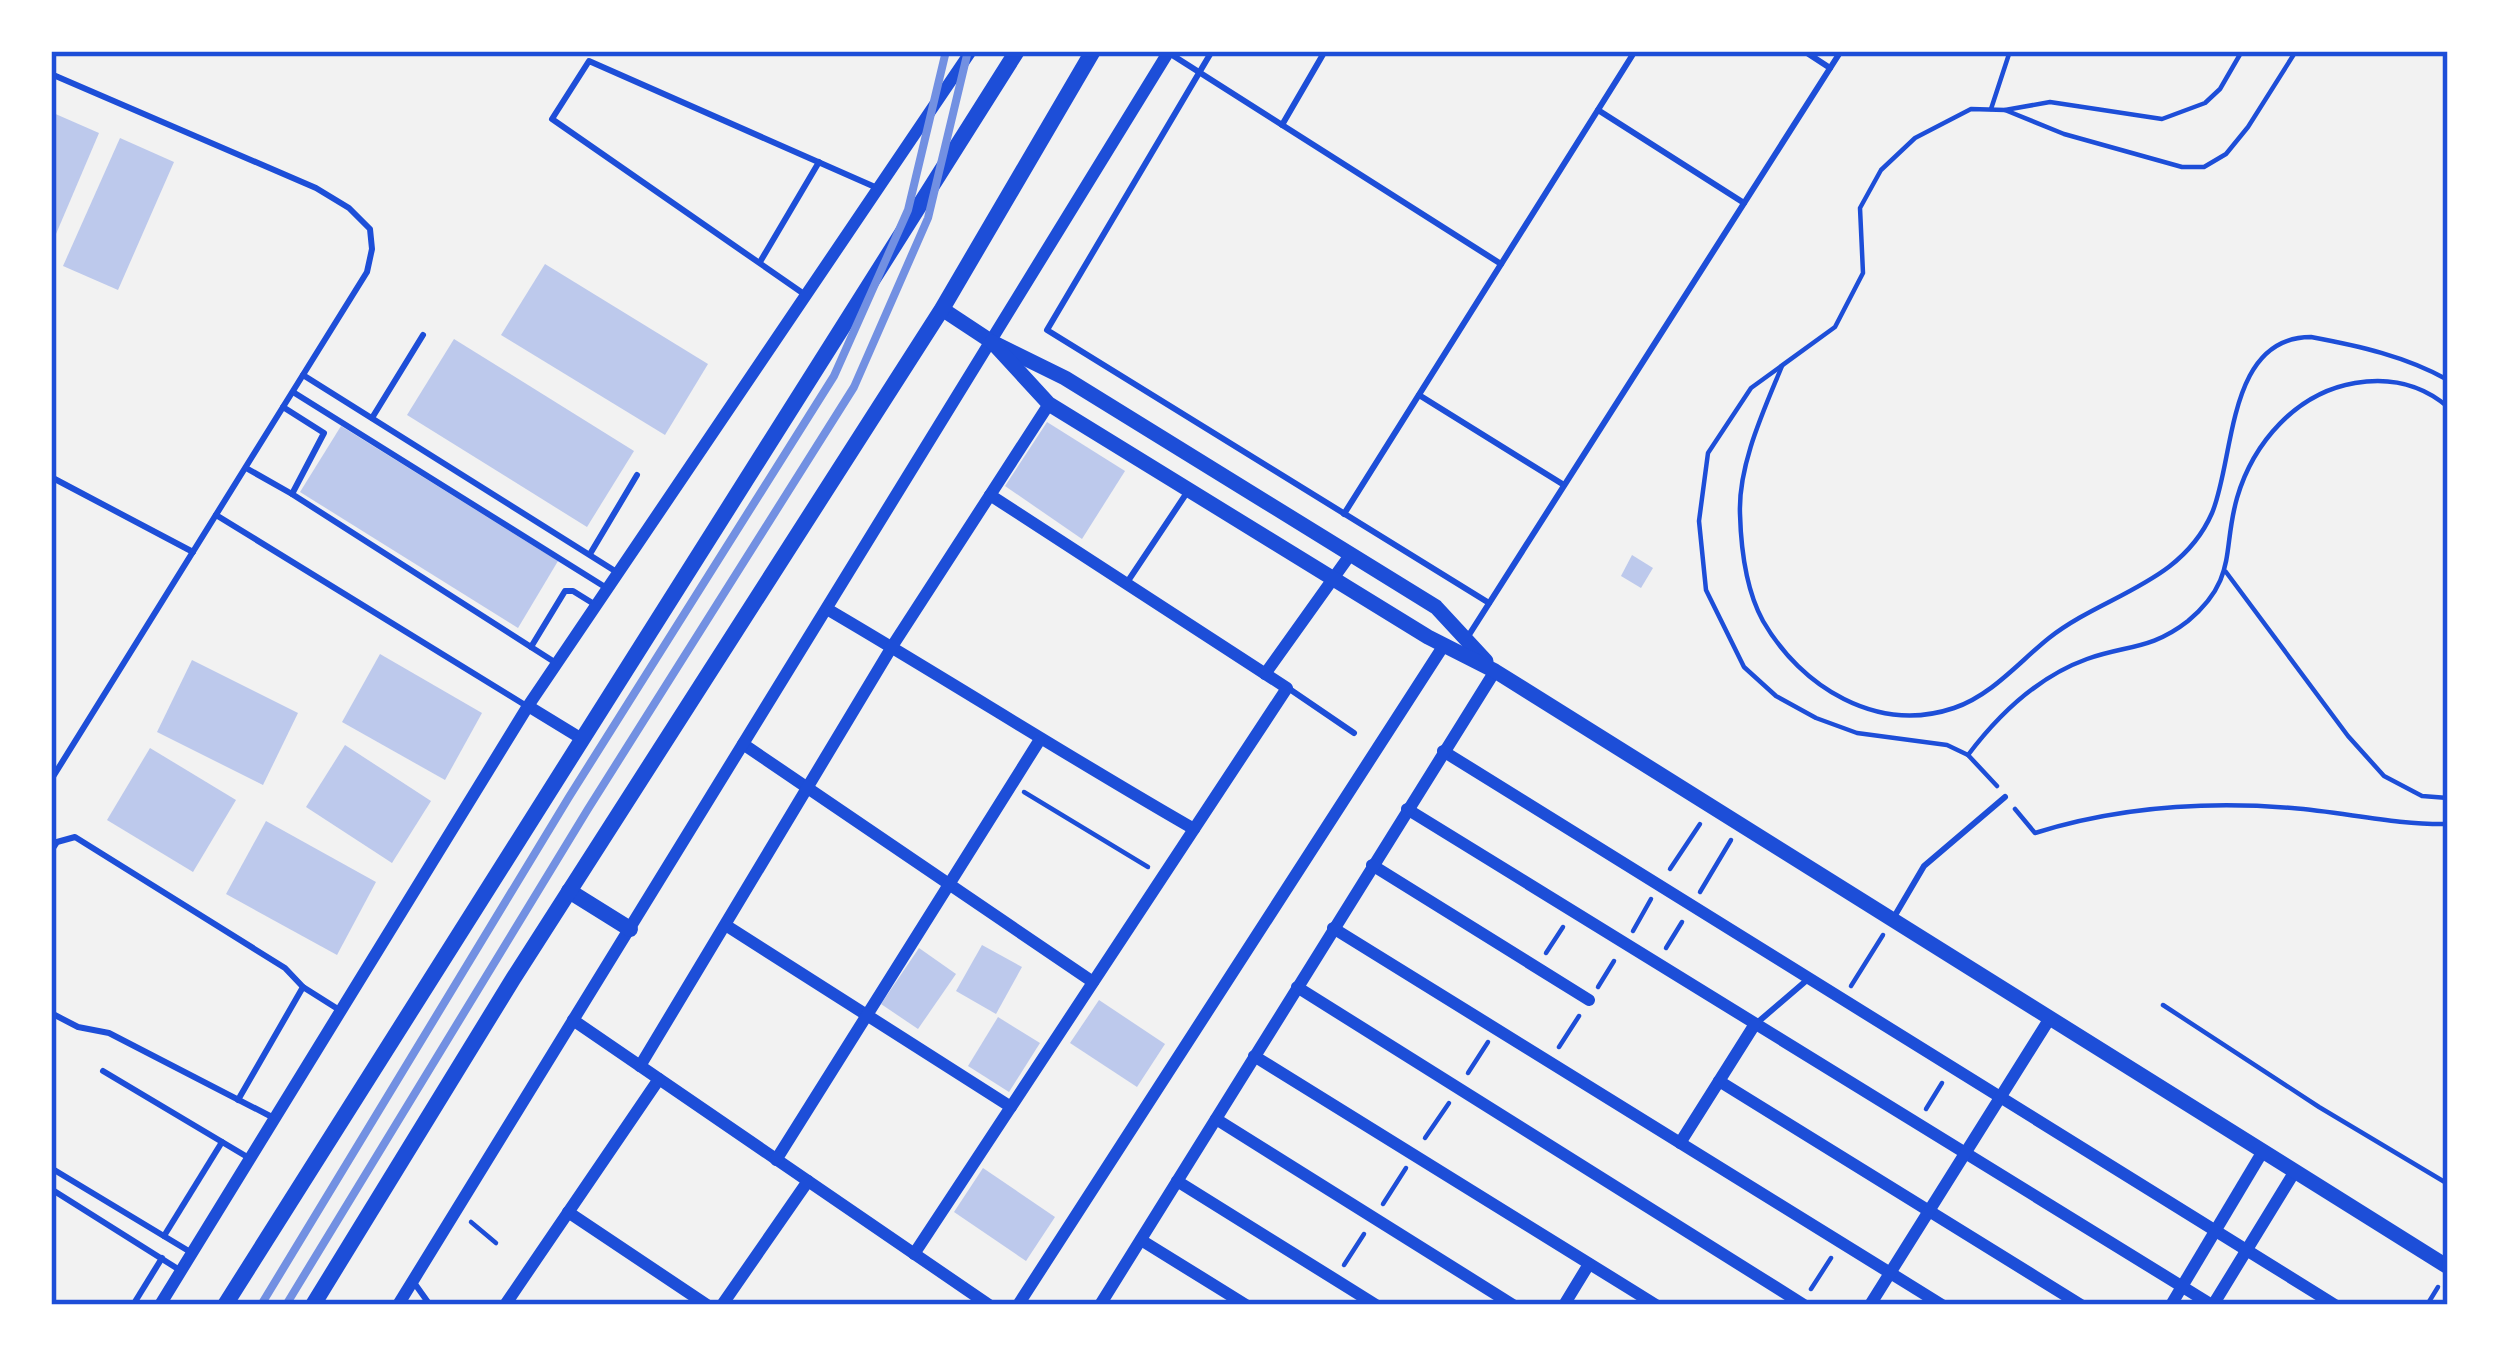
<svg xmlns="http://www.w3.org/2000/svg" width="2499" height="1356" font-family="Helvetica,sans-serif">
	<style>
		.building { fill: #bdc9ec }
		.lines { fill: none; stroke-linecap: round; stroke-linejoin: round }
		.path { stroke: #1d4ed8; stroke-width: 4.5 }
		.service { stroke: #1d4ed8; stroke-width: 6 }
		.minor { stroke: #1d4ed8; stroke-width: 12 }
		.tertiary { stroke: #1d4ed8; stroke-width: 15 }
		.secondary { stroke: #1d4ed8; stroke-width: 16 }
		.rail { stroke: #7290e2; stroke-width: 8 }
		.neatline { fill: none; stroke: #1d4ed8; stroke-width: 4.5 }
	</style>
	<rect width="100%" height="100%" fill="#f2f2f2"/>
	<g class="building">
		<path d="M51 112 99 133 56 234 51 232Z"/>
		<path d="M120 138 174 162 118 290 63 266Z"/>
		<path d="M545 264 708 364 665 435 501 335Z"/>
		<path d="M454 339 634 451 587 527 407 415Z"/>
		<path d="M1047 422 1125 471 1082 539 1005 486Z"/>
		<path d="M341 426 558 561 518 628 300 492Z"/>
		<path d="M1632 555 1653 568 1641 588 1621 576Z"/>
		<path d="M380 654 482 713 445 780 342 722Z"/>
		<path d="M192 660 298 713 263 785 157 732Z"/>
		<path d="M345 745 431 801 392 863 306 807Z"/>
		<path d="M150 748 236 800 193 872 107 820Z"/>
		<path d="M266 821 376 882 337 955 226 894Z"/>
		<path d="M982 945 1022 967 996 1014 956 991Z"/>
		<path d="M919 948 956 974 918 1029 881 1004Z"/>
		<path d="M1099 1000 1165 1044 1137 1087 1070 1043Z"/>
		<path d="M998 1017 1040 1043 1009 1092 968 1066Z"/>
		<path d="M983 1168 1055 1217 1026 1261 954 1212Z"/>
	</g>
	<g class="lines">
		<g class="path">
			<path d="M1991 109 2010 51"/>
			<path d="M2005 110 2050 102 2162 119 2205 103 2220 89 2242 51"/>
			<path d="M1782 366C1764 410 1738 465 1740 514 1741 549 1746 590 1763 621 1801 687 1877 734 1954 708 1992 695 2019 662 2049 638 2105 594 2181 584 2212 513 2235 459 2226 337 2311 337 2359 346 2405 356 2448 380"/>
			<path d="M2226 572 2348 736 2384 776 2422 796 2448 798"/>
			<path d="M1968 755C1999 714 2037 677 2087 659 2126 645 2151 650 2188 621 2238 579 2222 550 2237 498 2253 443 2296 393 2355 383 2390 377 2421 384 2448 407"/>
			<path d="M1997 786 1968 755 1947 745 1857 733 1816 718 1776 696 1744 667 1706 590 1699 521 1708 453 1751 388 1835 327 1863 273 1860 208 1881 170 1915 138 1971 109 2005 110 2064 134 2182 167H2204L2226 154 2248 127 2296 51"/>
			<path d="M1024 792 1148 867"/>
			<path d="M2015 809 2035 833C2118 807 2205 801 2292 808 2344 812 2395 825 2448 824"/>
			<path d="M1670 869 1700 824"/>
			<path d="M1700 892 1731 840"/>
			<path d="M1633 931 1651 899"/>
			<path d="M1666 948 1682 922"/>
			<path d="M1546 953 1563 927"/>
			<path d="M1851 986 1883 935"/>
			<path d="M1598 987 1614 961"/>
			<path d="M2163 1005 2319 1107 2448 1184"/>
			<path d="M1559 1047 1579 1016"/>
			<path d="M1468 1073 1488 1042"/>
			<path d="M1926 1109 1942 1083"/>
			<path d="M1425 1138 1449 1103"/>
			<path d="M1383 1204 1406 1168"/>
			<path d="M471 1222 496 1243"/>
			<path d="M1344 1265 1364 1234"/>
			<path d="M1811 1289 1831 1258"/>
			<path d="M2427 1305 2438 1287"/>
		</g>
		<g class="service">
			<path d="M1212 51 1047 330 1489 603"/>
			<path d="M1804 51 1830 68"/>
			<path d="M1169 53 1501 264"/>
			<path d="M51 74 316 188 349 208 370 229 372 249 367 272 51 780"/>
			<path d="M1598 110 1744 203"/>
			<path d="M1282 125 1325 51"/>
			<path d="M760 262 819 162"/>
			<path d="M804 294 552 119 589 61 875 187"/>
			<path d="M303 375 615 571"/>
			<path d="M293 392 605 587"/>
			<path d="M1419 395 1564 485"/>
			<path d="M283 407 324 433 292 494 556 663"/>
			<path d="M372 418 423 335"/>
			<path d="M246 468 292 494"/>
			<path d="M51 477 193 552"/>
			<path d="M1344 514 1635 51"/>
			<path d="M216 515 525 705"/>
			<path d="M590 554 637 475"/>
			<path d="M1128 581 1188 491"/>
			<path d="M1467 638 1841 51"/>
			<path d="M531 647 565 591H573L594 604"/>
			<path d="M1288 688 1354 733"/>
			<path d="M51 851 57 842 75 837 285 968 303 987 341 1011"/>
			<path d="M1894 917 1924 866 2005 797"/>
			<path d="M51 1013 78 1027 109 1033 272 1117"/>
			<path d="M1758 1022 1807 980"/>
			<path d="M103 1071 249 1158"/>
			<path d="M238 1100 303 987"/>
			<path d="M51 1168 192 1253"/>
			<path d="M51 1189 178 1269"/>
			<path d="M164 1236 222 1142"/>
			<path d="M415 1284 430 1305"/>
			<path d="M133 1305 162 1258"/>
		</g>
		<g class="minor">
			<path d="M827 609C950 681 1070 758 1194 829"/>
			<path d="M1265 674 1350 555"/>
			<path d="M528 706 582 739"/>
			<path d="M743 744 1093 982"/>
			<path d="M1443 751 2335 1305"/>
			<path d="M1407 809 2212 1305"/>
			<path d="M1372 865 1589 1000"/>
			<path d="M727 926 1011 1107"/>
			<path d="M1333 928 1942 1305"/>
			<path d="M1297 987 1804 1305"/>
			<path d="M573 1020 989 1305"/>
			<path d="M1254 1056 1656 1305"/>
			<path d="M640 1066 893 645 1049 404"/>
			<path d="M1719 1081 2081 1305"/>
			<path d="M1216 1119 1513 1305"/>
			<path d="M1680 1143 1755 1024"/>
			<path d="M776 1160 1039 741"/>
			<path d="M1177 1181 1376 1305"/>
			<path d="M568 1212 707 1305"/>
			<path d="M1141 1240 1246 1305"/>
			<path d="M914 1254 1287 688 990 495"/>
			<path d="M160 1305 528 706 971 51"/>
			<path d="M398 1305 1169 51"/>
			<path d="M505 1305 659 1079"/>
			<path d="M722 1305 808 1181"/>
			<path d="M1018 1305 1444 645"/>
			<path d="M1100 1305 1495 671"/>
			<path d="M1564 1305 1589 1264"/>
			<path d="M1870 1305 2050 1018"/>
			<path d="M2171 1305 2263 1151"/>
			<path d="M2213 1305 2295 1171"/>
		</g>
		<g class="tertiary">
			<path d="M942 309 992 342 1065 378 1436 607 1486 661"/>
			<path d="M992 342 1049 404 1428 637 1495 671 2448 1267"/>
		</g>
		<g class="secondary">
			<path d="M569 891 630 929"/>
			<path d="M225 1305 1017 51"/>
			<path d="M313 1305 513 979 942 309 1093 51"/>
		</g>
		<g class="rail">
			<path d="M261 1305 569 797 834 376 908 210 946 51"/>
			<path d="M286 1305 588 809 854 387 928 218 968 51"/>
		</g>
	</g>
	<rect width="2499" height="1356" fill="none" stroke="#ffffff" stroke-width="108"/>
	<rect x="54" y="54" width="2391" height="1248" class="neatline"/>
</svg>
